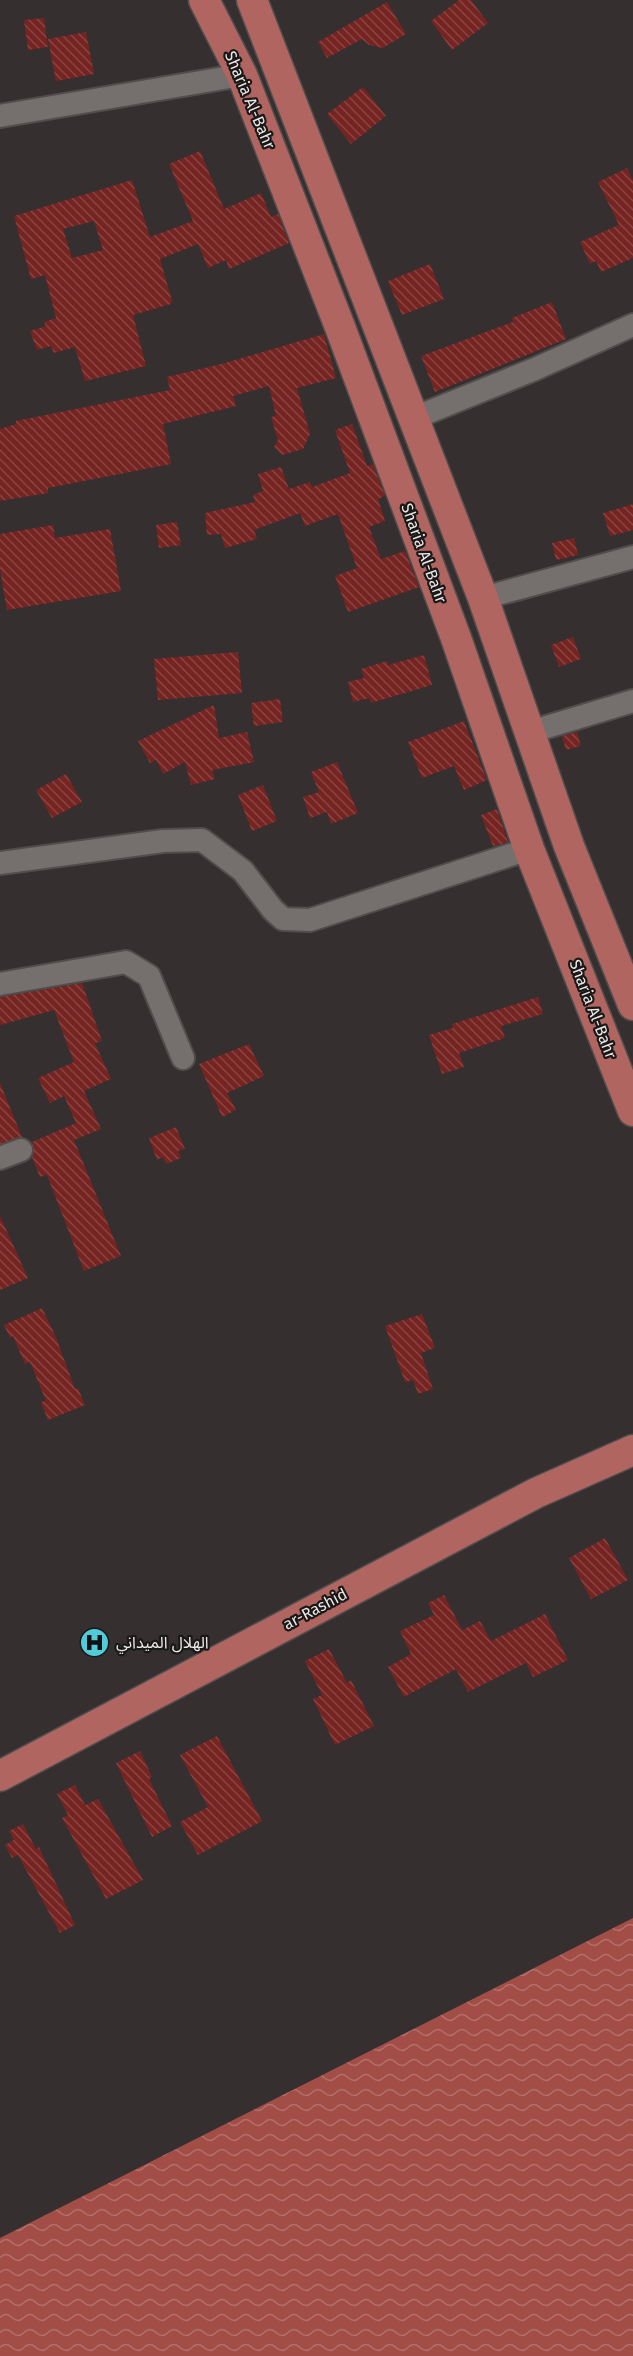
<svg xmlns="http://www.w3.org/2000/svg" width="633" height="2356" font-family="'Fira Sans','Noto Sans Arabic',sans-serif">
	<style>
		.water { fill: url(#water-waves) }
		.building { fill: url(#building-back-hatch); fill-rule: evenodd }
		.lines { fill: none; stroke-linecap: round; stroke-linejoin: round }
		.minor-casing { stroke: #524d4d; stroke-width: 26 }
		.major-casing { stroke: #524d4d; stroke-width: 33 }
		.minor { stroke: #756f6e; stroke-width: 22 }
		.major { stroke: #b06560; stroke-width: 30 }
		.labels { text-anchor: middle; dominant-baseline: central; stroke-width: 4.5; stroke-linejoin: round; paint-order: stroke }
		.street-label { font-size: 16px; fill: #ebe8e7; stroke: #1b1818 }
		.poi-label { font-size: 16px; fill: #ebe8e7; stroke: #1b1818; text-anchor: start }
	</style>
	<defs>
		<pattern id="water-waves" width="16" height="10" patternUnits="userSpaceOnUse" patternTransform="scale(1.5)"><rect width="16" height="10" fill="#a34d47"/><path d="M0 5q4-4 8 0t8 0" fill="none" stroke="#b46f6a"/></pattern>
		<pattern id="building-back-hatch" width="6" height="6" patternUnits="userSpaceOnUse" patternTransform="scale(1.5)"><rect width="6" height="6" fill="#752422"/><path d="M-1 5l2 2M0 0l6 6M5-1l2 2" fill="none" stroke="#894442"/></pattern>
	</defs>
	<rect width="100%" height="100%" fill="#352f2f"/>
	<path class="water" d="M633 1918V2356H0V2238Z"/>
	<g class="building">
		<path d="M459 0H471L488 23 452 50 431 21Z"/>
		<path d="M387 2 406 34 383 48 369 45 362 39 327 58 318 42Z"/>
		<path d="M44 18 48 47 28 50 24 20Z"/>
		<path d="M86 32 94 74 56 81 48 39Z"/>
		<path d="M363 87 386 116 351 144 327 114Z"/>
		<path d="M200 151 224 209 261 193 271 217 278 214 289 243 229 269 226 260 208 268 198 244 160 259 172 301 171 304 133 315 146 366 85 381 75 347 54 353 51 346 37 350 30 331 46 326 44 322 56 318 45 275 31 279 14 216 132 180 150 237 193 221 169 164ZM94 221 103 250 72 258 63 229Z"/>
		<path d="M627 168 633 180V258L601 272 596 261 590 264 580 242 619 225 598 182Z"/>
		<path d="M430 264 444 299 402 315 388 281Z"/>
		<path d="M552 302 566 339 435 392 421 356 513 322 512 318Z"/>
		<path d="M324 334 336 378 297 388 310 434 303 449 282 455 274 447 278 440 271 417 276 416 269 386 233 396 236 406 163 424 171 464 48 488V493L0 501V429L16 424V421L170 390 167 377 225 363Z"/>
		<path d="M352 424 367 466 373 464 385 496 378 499 385 521 369 527 381 559 405 551 419 587 348 612 335 576 357 568 338 514 305 526 300 513 254 530 257 539 225 548 221 534 207 535 205 513 255 502 253 495 263 491 258 474 281 467 289 489 310 482 312 487 350 473 335 430Z"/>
		<path d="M633 504V530L610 536 603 513Z"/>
		<path d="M177 522 181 545 159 548 156 525Z"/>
		<path d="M53 525 55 538 110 529 121 591 7 610 0 570V534Z"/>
		<path d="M574 538 578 555 556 560 552 543Z"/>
		<path d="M573 637 581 659 559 667 551 645Z"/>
		<path d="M238 652 242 693 158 700 154 659Z"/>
		<path d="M424 655 432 685 371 703 370 698 353 702 348 682 364 678 361 669 387 661 388 665Z"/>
		<path d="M280 699 283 722 254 726 251 703Z"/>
		<path d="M214 705 219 738 247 732 254 762 212 770 215 779 191 785 185 762 163 774 156 760 150 763 138 741Z"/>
		<path d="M464 721 487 780 464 790 454 766 422 778 408 742Z"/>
		<path d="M577 732 581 746 566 750 562 736Z"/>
		<path d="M337 762 358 813 331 824 327 812 310 818 303 797 319 792 311 772Z"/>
		<path d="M66 774 82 802 52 818 36 790Z"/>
		<path d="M263 785 277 821 252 831 238 795Z"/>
		<path d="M497 809 508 842 493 846 481 815Z"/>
		<path d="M82 983 102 1041 95 1043 111 1079 84 1091 101 1129 74 1140 121 1256 84 1271 47 1175 40 1177 32 1157 34 1152 32 1142 76 1123 64 1096 50 1103 38 1078 74 1062 54 1010 0 1025V997Z"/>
		<path d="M538 997 543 1014 501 1026 505 1038 459 1053 464 1067 442 1074 429 1035 453 1028 452 1024Z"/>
		<path d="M249 1044 264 1076 227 1093 236 1110 222 1117 199 1064Z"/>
		<path d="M0 1083 22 1137 0 1144Z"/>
		<path d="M176 1127 185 1149 178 1151 181 1158 166 1164 163 1157 157 1160 149 1138Z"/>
		<path d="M0 1216 28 1278 0 1290Z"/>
		<path d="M42 1308 55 1335 75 1389 78 1388 85 1405 48 1420 41 1402 46 1401 30 1362 25 1364 13 1336 10 1338 4 1325Z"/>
		<path d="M422 1314 435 1348 421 1353 433 1389 418 1394 413 1380 405 1382 385 1326Z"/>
		<path d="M605 1538 628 1580 591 1599 569 1558Z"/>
		<path d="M444 1595 462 1630 480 1621 491 1641 545 1614 568 1660 533 1677 526 1663 468 1692 456 1669 404 1697 388 1667 411 1654 400 1631 434 1615 428 1603Z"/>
		<path d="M329 1649 347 1683 351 1680 374 1726 335 1745 313 1699 322 1695 305 1661Z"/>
		<path d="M217 1736 262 1821 198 1855 180 1822 208 1807 180 1755Z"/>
		<path d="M140 1751 152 1777 149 1779 172 1826 152 1837 116 1763Z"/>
		<path d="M75 1785 85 1805 98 1799 143 1880 106 1899 62 1818 68 1815 57 1794Z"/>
		<path d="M23 1824 36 1849 39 1847 75 1925 60 1933 18 1855 12 1858 5 1845 14 1840 9 1831Z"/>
	</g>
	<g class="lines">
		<defs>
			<g id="minor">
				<path d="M0 116 242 75"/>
				<path d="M414 418 535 369 633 325"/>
				<path d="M483 598 633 557"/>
				<path d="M530 732 633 701"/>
				<path d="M0 863 163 841 202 840 243 871 273 910 283 919 310 920 529 849"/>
				<path d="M0 984 126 962 149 976 183 1058"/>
				<path d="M0 1158 21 1150"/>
			</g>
			<g id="major">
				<path d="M204 0 242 75 340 327 456 638 529 849 633 1111"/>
				<path d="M252 0 483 598 569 846 633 1005"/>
				<path d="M0 1776 536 1493 633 1450"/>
			</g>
		</defs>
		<use href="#minor" class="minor-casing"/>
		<use href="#major" class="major-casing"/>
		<use href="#minor" class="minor"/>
		<use href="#major" class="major"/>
	</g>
	<defs>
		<symbol id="hospital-disc" viewBox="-11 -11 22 22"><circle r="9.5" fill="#52cbd9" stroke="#1b1818"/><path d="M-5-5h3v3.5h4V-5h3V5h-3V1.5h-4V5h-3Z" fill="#111"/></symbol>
	</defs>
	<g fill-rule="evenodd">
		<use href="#hospital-disc" x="78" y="1626" width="33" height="33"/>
	</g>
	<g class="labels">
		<g class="street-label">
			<text transform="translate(250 100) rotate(67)">Sharia Al-Bahr</text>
			<text transform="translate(424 553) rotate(70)">Sharia Al-Bahr</text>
			<text transform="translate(593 1009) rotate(69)">Sharia Al-Bahr</text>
			<text transform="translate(315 1609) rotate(-28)">ar-Rashid</text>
		</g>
		<g class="poi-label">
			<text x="116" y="1642">الهلال الميداني</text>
		</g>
	</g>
</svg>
